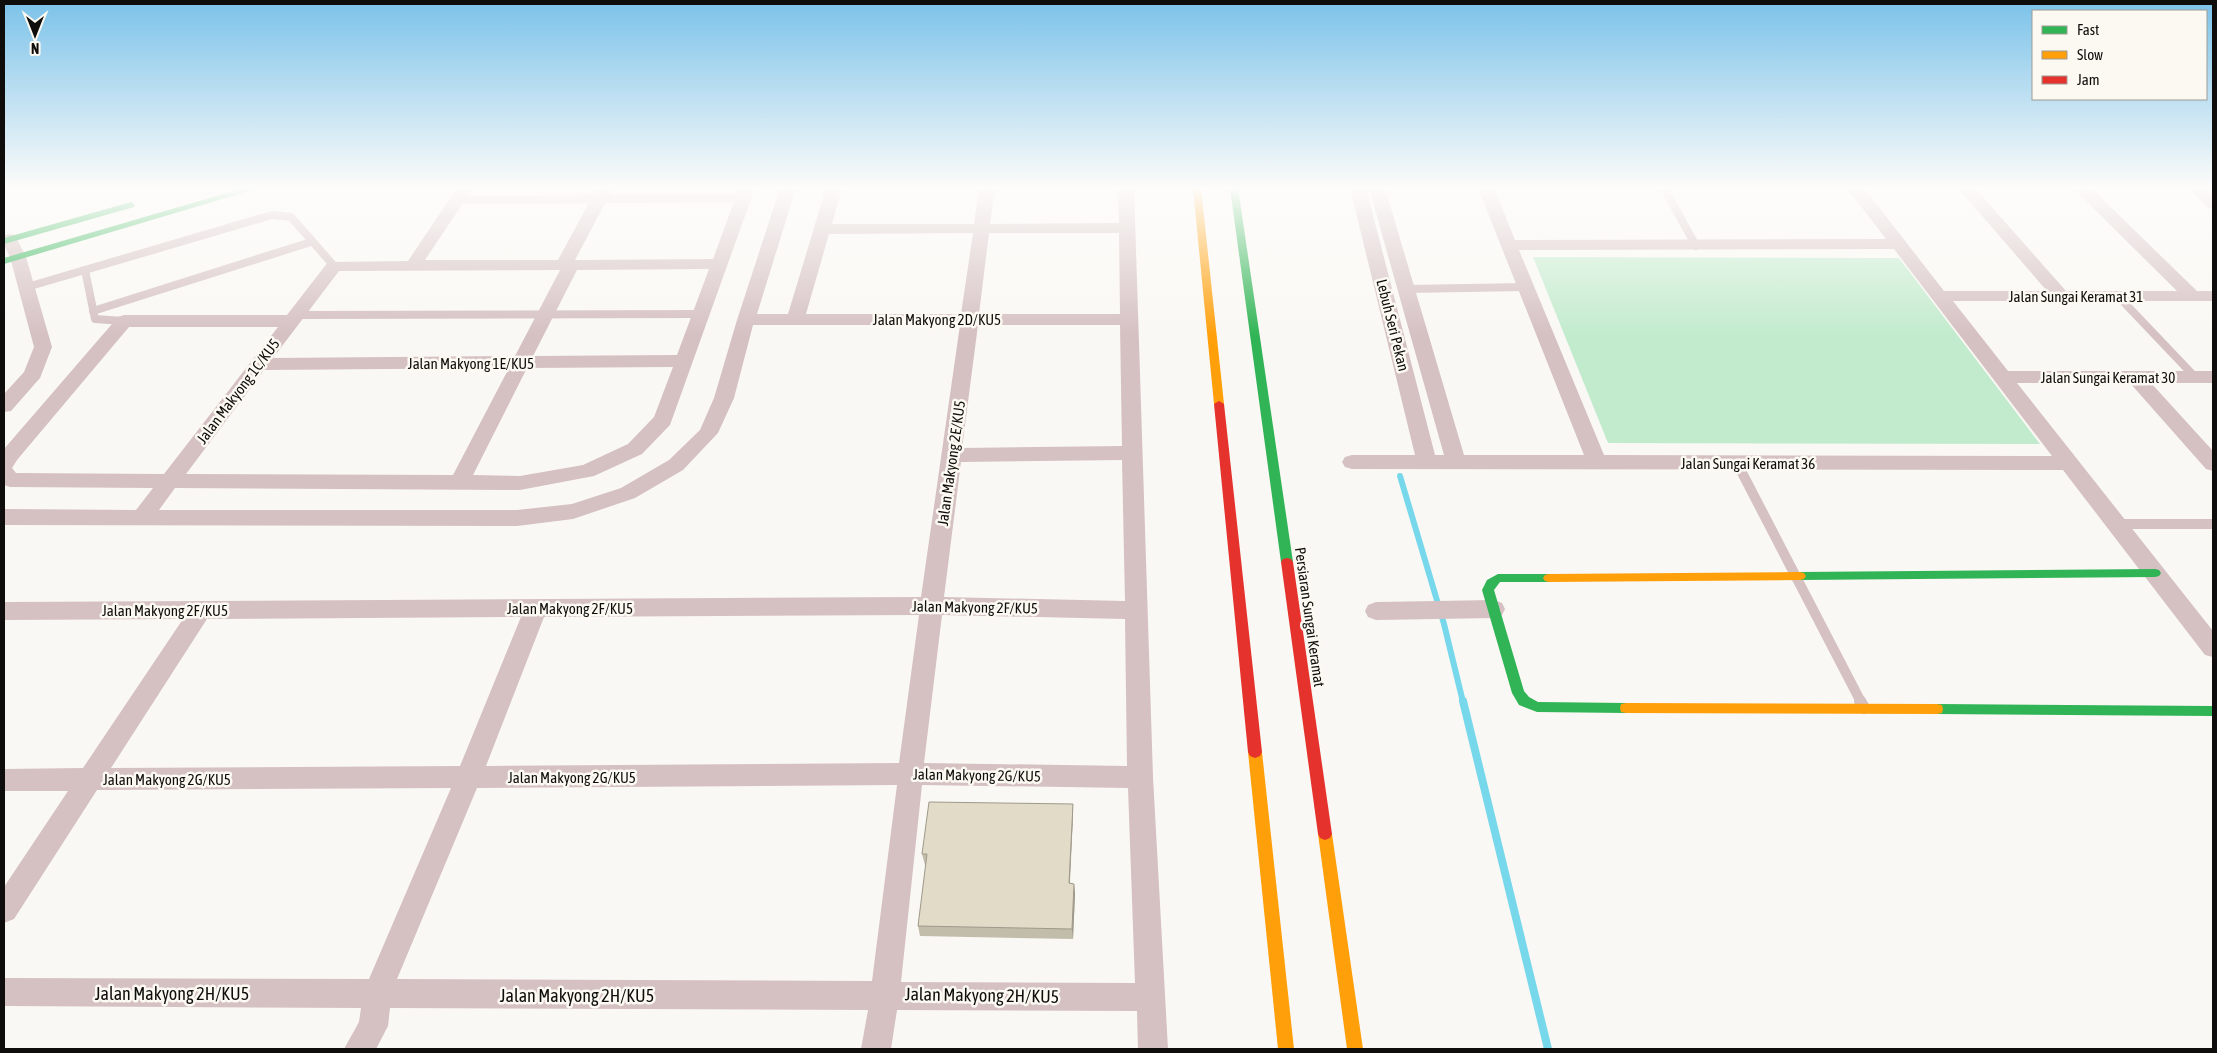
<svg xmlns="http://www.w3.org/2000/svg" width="2217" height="1053" font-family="'Asap Condensed',sans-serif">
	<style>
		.green { fill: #c2ebcd }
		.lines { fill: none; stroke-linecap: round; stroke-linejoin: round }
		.stream-far1 { stroke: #78d8eb; stroke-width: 6 }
		.stream { stroke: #78d8eb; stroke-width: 8 }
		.lane-far2 { stroke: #d5c0c2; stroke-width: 8 }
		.lane-far1 { stroke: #d5c0c2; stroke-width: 10 }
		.lane { stroke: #d5c0c2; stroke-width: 12 }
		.street { fill: #d5c0c2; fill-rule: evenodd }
		.fast { fill: #30b455; fill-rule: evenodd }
		.slow { fill: #ff9f0a; fill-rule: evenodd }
		.jam { fill: #e5322d; fill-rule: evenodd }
		.wall { fill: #c2bcab }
		.shaded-wall { fill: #9e998b }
		.building { fill: #e2dbc7; stroke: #9e998b }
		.labels { text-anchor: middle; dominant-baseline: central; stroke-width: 5; stroke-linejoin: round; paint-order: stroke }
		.street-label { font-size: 15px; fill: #0e0d0b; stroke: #fcf9f2 }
		.near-street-label { font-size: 18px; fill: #0e0d0b; stroke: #fcf9f2 }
	</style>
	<rect width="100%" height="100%" fill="#faf8f4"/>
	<path class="green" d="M1533 257 1899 258 2040 444 1608 443Z"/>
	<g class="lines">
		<path class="stream-far1" d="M1400 476 1444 624 1463 702"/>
		<path class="stream" d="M1463 701 1548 1049"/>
		<g class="lane-far2">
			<path d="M1664 188 1696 246"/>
			<path d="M457 200 744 198"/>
			<path d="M85 270 95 319 124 321"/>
			<path d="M27 287 272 215 291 217 334 266"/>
			<path d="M1406 289 1525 287"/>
			<path d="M2118 296 2195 377"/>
			<path d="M93 311 311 242"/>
			<path d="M297 315 701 314"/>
		</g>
		<g class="lane-far1">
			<path d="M1737 463 1861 702"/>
			<path d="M2117 524H2213"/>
		</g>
		<path class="lane" d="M1860 701 1864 708"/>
		<g class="street">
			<path d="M457 188H473L425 260H558L597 188H613L575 260 713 259 739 188H755L670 425 642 454 594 476 520 490 175 488 159 510H517L572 504 621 488 669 460 700 430 714 398 737 320 780 188H796L757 314H788L826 188H842L832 224H974L979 188H995L990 224 1119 223 1118 188H1134L1153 777 1168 1049H1138L1137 1011 897 1010 891 1049H861L868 1010 390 1008 388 1026 376 1049H344L359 1022 361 1008 4 1006V978L369 979 451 788 97 790 14 919 4 923V887L68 791H4V769L83 768 183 619 4 620V602L921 597 960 325H753L734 398 718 433 683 470 635 498 573 519 517 526 4 525V509L136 510 153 488 10 487 4 485V449L118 317 124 315H287L328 262 408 261ZM973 233 961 314H806L829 234ZM989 233H1119L1120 314H979ZM709 269 677 355 533 356 577 270ZM560 270 515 356 273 358 339 271ZM978 325H1120L1122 446 962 448ZM129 327H278L164 474 16 473 12 468 17 460ZM673 367 654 417 628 444 583 465 520 476 473 475 527 368ZM509 368 453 475 186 474 264 370ZM1122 460 1125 601 944 597 961 462ZM919 615 899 763 486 766 544 617ZM942 615 1125 619 1127 766 924 763ZM521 617 460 766 111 768 207 619ZM897 785 872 981 397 979 477 788ZM922 785 1128 788 1135 983 901 982Z"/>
			<path d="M1350 188H1366L1435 455H1444L1369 188H1385L1464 455H1584L1478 188H1494L1515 240 1886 239 1847 188H1864L1944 291H2047L1958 188H1975L2066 291H2177L2073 188H2091L2197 291H2213V301H1953L2008 371H2213V383H2151L2213 451V471L2206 469 2130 383H2017L2213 631V657L2205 655 2063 470 1352 469 1345 467 1342 462 1345 457 1352 455H1415ZM1894 249 2052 456 1604 455 1519 250Z"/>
			<path d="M2188 188H2206L2213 196V209L2207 207Z"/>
			<path d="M9 234 15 235 26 257 52 347 40 378 11 411 4 412V394L24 372 34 347 10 257 4 245V235Z"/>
			<path d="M1494 600 1502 603 1505 609 1502 615 1494 618 1376 620 1368 617 1365 611 1368 605 1376 602Z"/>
		</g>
		<g class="fast">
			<path d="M244 188H259L4 264V258Z"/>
			<path d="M1230 188H1238L1293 562 1291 565H1283L1281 562Z"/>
			<path d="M131 202 135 205 134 207 4 244V238Z"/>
			<path d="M2155 569 2159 570 2161 573 2159 576 2155 577 1800 580 1796 579 1794 576 1796 573 1800 572Z"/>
			<path d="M1498 574H1549L1553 575 1555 578 1553 581 1549 582H1500L1494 590 1524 691 1529 697 1538 702 1626 703 1631 704 1632 708 1631 712 1626 713 1537 712 1519 705 1512 693 1482 590 1487 580Z"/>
			<path d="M1937 704 2213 706V716L1937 714 1932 713 1931 709 1932 705Z"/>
		</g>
		<g class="slow">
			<path d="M1193 188H1201L1224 404 1219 407 1214 404Z"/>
			<path d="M1800 572 1804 573 1806 576 1804 579 1800 580 1549 582 1545 581 1543 578 1545 575 1549 574Z"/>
			<path d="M1626 703 1937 704 1942 705 1943 709 1942 713 1937 714 1626 713 1621 712 1620 708 1621 704Z"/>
			<path d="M1255 746 1260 748 1262 752 1294 1049H1278L1248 752 1250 748Z"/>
			<path d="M1325 828 1330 830 1332 834 1363 1049H1347L1318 834 1320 830Z"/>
		</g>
		<g class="jam">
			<path d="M1219 401 1224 404 1262 752 1260 756 1255 758 1250 756 1248 752 1214 404Z"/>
			<path d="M1287 558 1291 559 1293 562 1332 834 1330 838 1325 840 1320 838 1318 834 1281 562 1283 559Z"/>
		</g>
	</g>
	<path class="wall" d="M1073 804V815L1070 883 1074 884 1075 894 1073 939 920 936 918 926 926 865H925L922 854Z"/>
	<g class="shaded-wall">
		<path d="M1073 804V815L1069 894V883Z"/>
		<path d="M1074 884 1075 894 1073 939 1072 929Z"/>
	</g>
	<path class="building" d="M929 802 1073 804 1069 883 1074 884 1072 929 918 926 927 854H922Z"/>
	<linearGradient id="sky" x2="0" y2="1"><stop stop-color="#7bc2e9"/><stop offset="0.56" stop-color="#fdfcfa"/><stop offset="1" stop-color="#fdfcfa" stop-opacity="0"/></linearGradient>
	<rect width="2217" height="336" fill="url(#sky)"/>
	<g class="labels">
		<g class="street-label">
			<text x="2076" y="296">Jalan Sungai Keramat 31</text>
			<text x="937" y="319">Jalan Makyong 2D/KU5</text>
			<text transform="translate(1393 325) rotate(76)">Lebuh Seri Pekan</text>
			<text x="471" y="363">Jalan Makyong 1E/KU5</text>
			<text x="2108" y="377">Jalan Sungai Keramat 30</text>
			<text transform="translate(238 391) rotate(-53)">Jalan Makyong 1C/KU5</text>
			<text transform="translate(951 463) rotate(-82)">Jalan Makyong 2E/KU5</text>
			<text x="1748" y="463">Jalan Sungai Keramat 36</text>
			<text transform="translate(975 607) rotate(1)">Jalan Makyong 2F/KU5</text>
			<text x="570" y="608">Jalan Makyong 2F/KU5</text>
			<text x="165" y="610">Jalan Makyong 2F/KU5</text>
			<text transform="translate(1310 617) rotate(82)">Persiaran Sungai Keramat</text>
			<text transform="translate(977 775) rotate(1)">Jalan Makyong 2G/KU5</text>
			<text x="572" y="777">Jalan Makyong 2G/KU5</text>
			<text x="167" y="779">Jalan Makyong 2G/KU5</text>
		</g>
		<g class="near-street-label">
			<text x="172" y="993">Jalan Makyong 2H/KU5</text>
			<text x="577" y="995">Jalan Makyong 2H/KU5</text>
			<text transform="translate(982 995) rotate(1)">Jalan Makyong 2H/KU5</text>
		</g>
	</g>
	<rect width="2217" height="1053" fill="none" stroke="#0e0d0b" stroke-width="10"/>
	<rect x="2032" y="10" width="175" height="90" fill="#fcf9f2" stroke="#9d9b96"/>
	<rect x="2042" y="26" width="25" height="8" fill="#30b455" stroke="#9d9b96"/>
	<text x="2077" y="35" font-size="15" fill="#0e0d0b">Fast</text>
	<rect x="2042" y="51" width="25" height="8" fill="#ff9f0a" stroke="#9d9b96"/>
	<text x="2077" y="60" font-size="15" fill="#0e0d0b">Slow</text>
	<rect x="2042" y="76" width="25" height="8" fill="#e5322d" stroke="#9d9b96"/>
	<text x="2077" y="85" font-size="15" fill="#0e0d0b">Jam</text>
	<g transform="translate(35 35) rotate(180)" stroke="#fcf9f2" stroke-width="4" paint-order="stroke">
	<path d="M0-4L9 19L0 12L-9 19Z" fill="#0e0d0b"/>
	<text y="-8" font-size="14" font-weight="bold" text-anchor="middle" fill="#0e0d0b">N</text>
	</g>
</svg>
